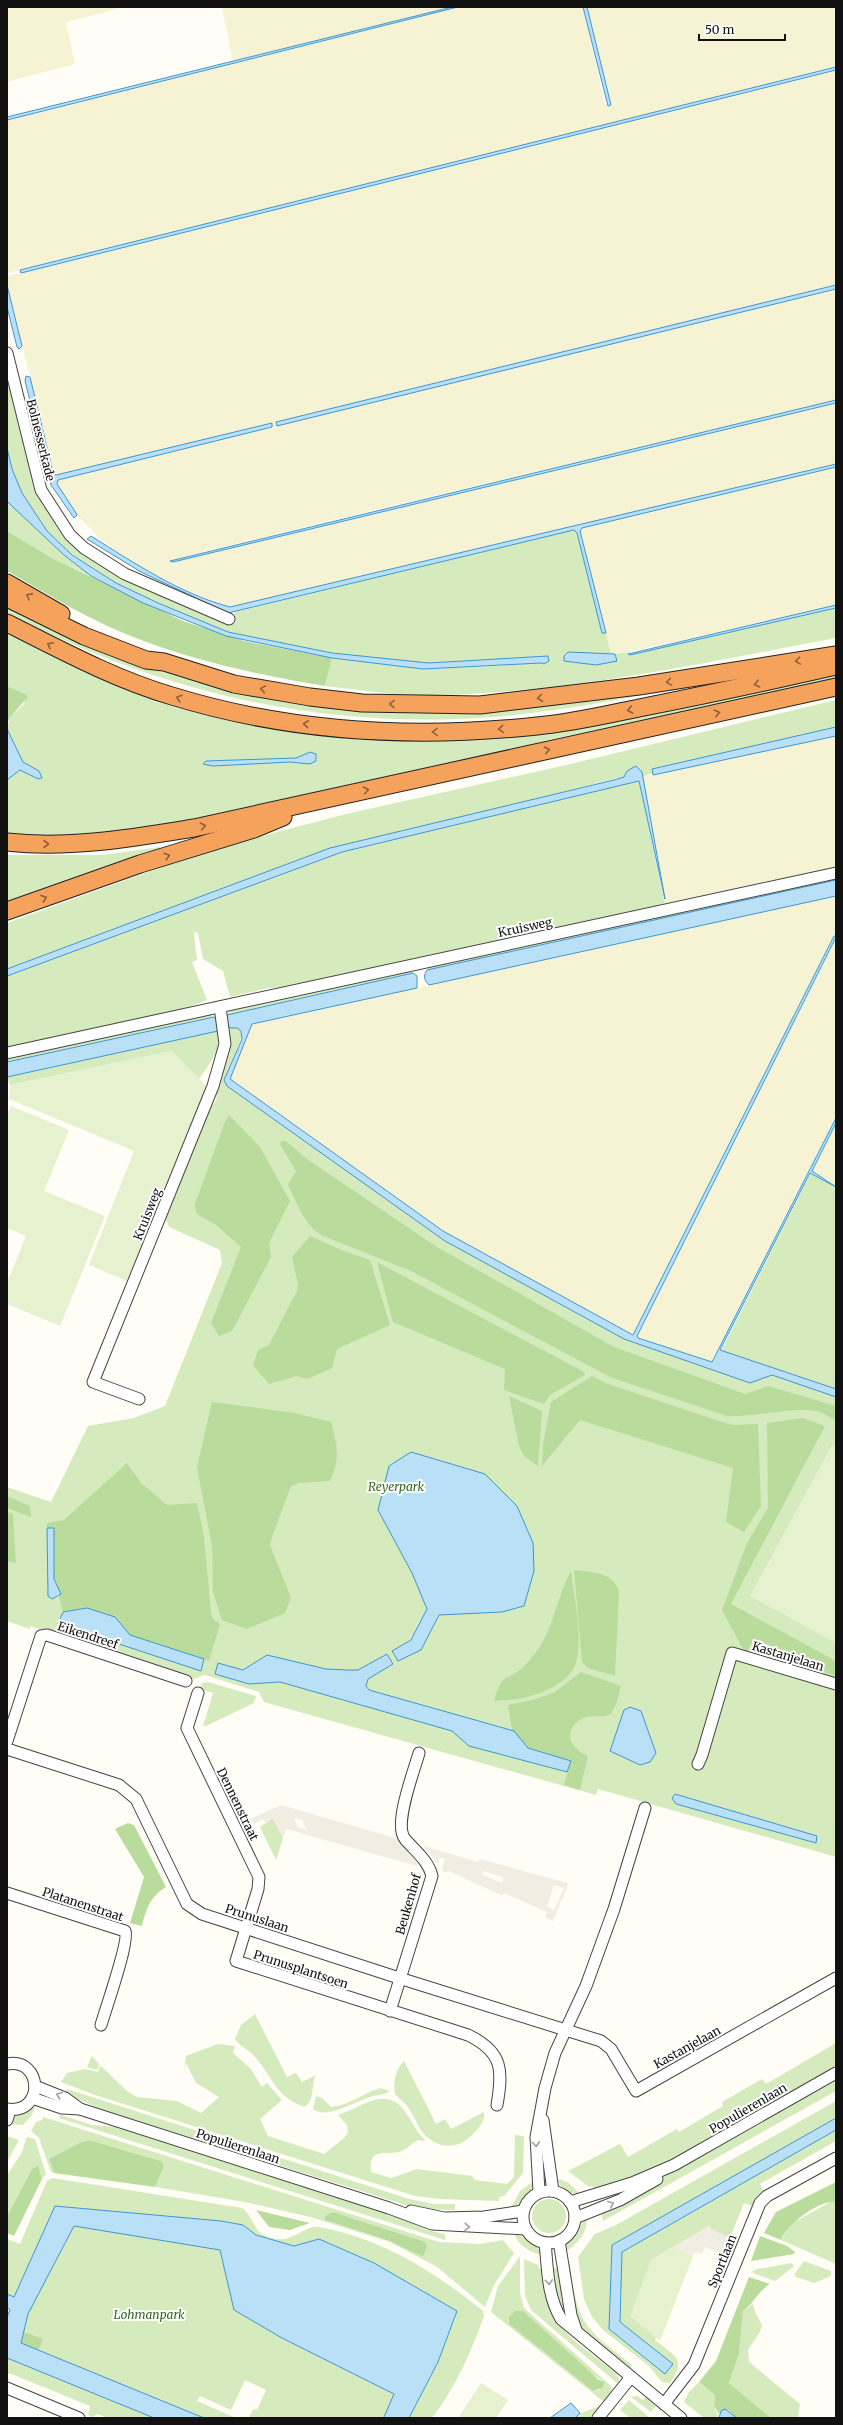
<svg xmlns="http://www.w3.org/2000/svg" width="843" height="2425" font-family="Merriweather,serif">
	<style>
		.farmland { fill: #f6f3d4 }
		.green { fill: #d5ebbd; fill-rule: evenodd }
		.forest { fill: #b9dc9c }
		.pitch { fill: #e6f2cf }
		.plaza { fill: #f1ede2; fill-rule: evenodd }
		.water { fill: #b9e0f7; stroke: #3f96cf }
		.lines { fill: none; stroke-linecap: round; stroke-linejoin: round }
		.minor-casing { stroke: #444; stroke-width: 13 }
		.highway-casing { stroke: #222; stroke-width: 19 }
		.minor { stroke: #fff; stroke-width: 11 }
		.highway { stroke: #f5a25d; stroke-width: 17 }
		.oneway { stroke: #8e613b }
		.oneway2 { stroke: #a0a0a0 }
		.labels { text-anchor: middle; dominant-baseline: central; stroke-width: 4; stroke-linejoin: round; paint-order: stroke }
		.street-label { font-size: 12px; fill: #111; stroke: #fff }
		.park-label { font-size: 12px; font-style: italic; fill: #2f6b1f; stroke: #fff }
	</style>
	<rect width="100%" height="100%" fill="#fffdf5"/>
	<g class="farmland">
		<path d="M7 7H125L66 22 75 64 7 82Z"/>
		<path d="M222 7H452L233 62Z"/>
		<path d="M458 7H583L605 104 608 106 611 105 587 7H836V67L7 273V120Z"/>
		<path d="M836 70V285L276 422 277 425 836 289V400L312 525 186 556 171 562 836 403V464L230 607 191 592 141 567 120 553 99 538 77 515 57 484 58 480 73 475 272 426 55 475 7 285V276Z"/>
		<path d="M836 467V605L629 652 611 654 580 531 582 528Z"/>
		<path d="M836 736V868L665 905 642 777Z"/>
		<path d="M836 896V1118L711 1362 638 1338 443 1231 229 1078 252 1024Z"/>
		<path d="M836 1123V1186L811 1172Z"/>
	</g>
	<g class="green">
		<path d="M7 373 32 475 70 539 211 617 235 623V612L574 530 577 533 603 633H606L611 654H595L564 661C582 663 598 666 616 661L615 654 629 652 630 655 836 608V638C703 663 570 693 434 695 398 696 361 690 325 686L332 658 423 669 496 666 549 661 429 663 332 653 228 632 158 603 116 583 67 551 47 531 22 493 12 469 7 448Z"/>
		<path d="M7 501 64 555 91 576 52 558 7 531Z"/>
		<path d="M7 602 57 628 334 706 699 683C626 699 553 713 479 718 314 728 152 690 7 612Z"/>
		<path d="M7 634 84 672 156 698 428 739 836 674V679L552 739 522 747 192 819 124 831 28 837 7 834V780L20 770 38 779 42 777 39 771 23 762 7 729 11 716 24 704 26 694 7 686ZM310 752V764L290 762 213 766 206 761 296 758Z"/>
		<path d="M836 700V727L652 769V773L642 777V772L305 857 7 969V923L181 860 277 832 346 814 562 766Z"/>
		<path d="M639 781 665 905 288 987 269 988 230 997 223 971 203 959 198 933 194 932 197 960 192 962 207 1000 184 1009 7 1048V976L342 852Z"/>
		<path d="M160 847V849L7 905V855H103Z"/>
		<path d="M836 877V880L427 970 429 966Z"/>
		<path d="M408 970 413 973 227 1015 231 1009Z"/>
		<path d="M208 1014 218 1020 214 1017 7 1062V1058Z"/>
		<path d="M226 1024 238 1028 242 1036 224 1080 439 1233 622 1334 708 1366 773 1373 836 1394V1857L598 1789 596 1795 264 1702 259 1692 205 1675 193 1679 187 1678 39 1629 30 1626V1629L7 1621V1487L51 1502 88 1426 134 1418 165 1406 222 1263 220 1250 169 1227 165 1216 210 1105 214 1104 217 1097 215 1090Z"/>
		<path d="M220 1026C222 1049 212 1060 199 1079L172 1051 10 1085 7 1077 217 1031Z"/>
		<path d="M811 1173 836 1187 835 1389 721 1351Z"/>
		<path d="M208 1682 256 1696 254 1703 206 1726H203L213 1693 200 1689 202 1683Z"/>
		<path d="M273 1818 283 1838 276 1860 260 1827Z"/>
		<path d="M255 2014 287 2077 296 2073 302 2082 316 2075C311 2084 315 2102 304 2107 274 2096 273 2076 253 2055 248 2049 239 2046 235 2039L241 2025Z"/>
		<path d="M836 2043V2066L654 2170 596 2191 593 2186 589 2187 568 2171 620 2144 628 2157 677 2129 679 2132 723 2106 722 2102 762 2079 766 2084Z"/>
		<path d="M218 2044 235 2046 233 2053 251 2069 262 2087 267 2083 282 2100 260 2119 268 2136 324 2154 343 2139 348 2133 347 2125 338 2115C365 2106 388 2083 408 2116 414 2125 418 2134 426 2141L418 2140C412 2143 408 2148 402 2151 389 2157 368 2144 371 2172L391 2178 417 2169 472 2176 475 2180 507 2184 514 2177 515 2135 524 2136 523 2173 504 2196 499 2197V2201L440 2199 415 2196 95 2095 61 2082 67 2073 85 2069 98 2072 100 2065 127 2091 137 2097 177 2101 201 2113 219 2097 196 2083 186 2063 184 2071 186 2056Z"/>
		<path d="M92 2056 99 2064 97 2070 87 2067Z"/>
		<path d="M404 2061 436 2124 445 2119 451 2129 484 2112C486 2120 478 2129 472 2135 456 2152 433 2148 420 2129 416 2122 413 2114 408 2107 404 2102 399 2099 395 2094 393 2082 395 2070 404 2061Z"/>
		<path d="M836 2081V2091L603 2221 601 2212Z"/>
		<path d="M381 2088 389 2091 391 2090C386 2095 376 2095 370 2097 356 2101 326 2120 313 2109L316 2096 322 2098 331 2107C349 2106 364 2092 381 2088Z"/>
		<path d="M67 2089 409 2199 434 2204H455V2210L418 2209 101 2109 65 2094Z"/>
		<path d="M836 2101V2118L612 2245 609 2329 673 2364 620 2322 622 2252 836 2130V2141L760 2184 764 2192 754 2201 752 2206 744 2203 730 2238 711 2229 709 2226 651 2260 656 2337 655 2340C674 2356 688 2358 670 2383L662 2382 649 2366 603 2330 592 2317 584 2299 578 2257 580 2254 595 2234 616 2225Z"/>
		<path d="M35 2108 32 2115 23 2125 10 2124C14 2112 24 2111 35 2108Z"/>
		<path d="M61 2115 92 2125 115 2127 396 2216 427 2230 445 2234V2240L59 2118Z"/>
		<path d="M43 2117 439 2242 480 2244 503 2240 514 2253 494 2285 485 2307 437 2267 392 2243 314 2218 245 2202 155 2187 164 2166 158 2160 89 2140 79 2143 49 2159 54 2173 51 2172 39 2138 31 2131 36 2122 42 2120ZM333 2212 423 2241H424L402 2246 325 2220Z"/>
		<path d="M7 2136 19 2140 7 2162Z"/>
		<path d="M27 2137 35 2139 46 2174 42 2179 38 2165 32 2169 7 2216V2175L21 2154Z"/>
		<path d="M52 2178 242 2208C251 2213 255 2231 262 2234 291 2250 302 2224 319 2227 381 2238 435 2272 483 2311L484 2316C471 2352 456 2387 432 2418H409L438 2362 457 2311 374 2263 319 2239 294 2246 256 2235 243 2225 221 2221 55 2206 14 2297 7 2294V2239L20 2244 47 2181Z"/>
		<path d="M560 2179 569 2183 580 2194 565 2192 558 2181Z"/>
		<path d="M534 2181C534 2191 521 2205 511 2208L520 2191Z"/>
		<circle cx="549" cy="2216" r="17"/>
		<path d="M832 2201 836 2202V2264L781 2240 791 2224Z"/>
		<path d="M586 2219C589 2232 576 2245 565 2252L567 2242Z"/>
		<path d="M74 2226 220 2250 234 2310 282 2338 394 2394 384 2417 386 2418H249L253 2409 257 2410 266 2390 245 2380 231 2410 200 2396 197 2401 236 2418H204L21 2343 27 2314Z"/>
		<path d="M515 2233 535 2244 542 2254C532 2255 514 2242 515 2233Z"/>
		<path d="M520 2256V2292L524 2308 611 2386 612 2392 604 2402 491 2312 498 2286ZM508 2319 603 2381 600 2390 593 2391 509 2324Z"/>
		<path d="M524 2259 538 2265 539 2269 544 2268C548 2331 571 2337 616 2373L619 2378 618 2384 531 2310 525 2296Z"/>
		<path d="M804 2261 831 2271V2276L814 2283 796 2277 794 2275Z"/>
		<path d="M792 2263 794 2266 775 2281 751 2272 757 2269Z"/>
		<path d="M570 2264C577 2325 585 2328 632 2365L630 2369C611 2354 581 2336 574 2312 570 2297 568 2281 565 2266Z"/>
		<path d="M559 2267 566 2314V2321L555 2295 552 2269Z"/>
		<path d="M753 2304 755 2312 762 2325 760 2332 748 2350 749 2362 800 2404 798 2418H771L729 2383 739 2354 743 2311Z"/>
		<path d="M7 2357V2358L153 2418H107L98 2414 92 2417 88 2415 90 2406 9 2373 7 2377Z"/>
		<path d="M699 2382 715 2395 714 2406 719 2418H704L684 2402 689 2392Z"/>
		<path d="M637 2396 643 2400 646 2397 656 2406 651 2412 631 2397Z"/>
		<path d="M629 2400 650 2418H630L620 2410Z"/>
		<path d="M601 2406 591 2418H575L580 2413Z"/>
	</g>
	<g class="forest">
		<path d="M7 531 52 558 183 621 244 641 332 658 325 686C261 675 197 662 136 638 91 621 49 595 7 571Z"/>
		<path d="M7 686 26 694 28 697 11 716 7 724Z"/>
		<path d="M229 1115 260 1147 290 1201 269 1243 271 1257 232 1331 219 1336 211 1323 241 1247 215 1224 200 1216 196 1213 195 1204 224 1124Z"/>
		<path d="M282 1141H286L307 1159 437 1247 614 1347 745 1394 768 1386 836 1406V1421C831 1418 825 1414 820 1412 799 1405 754 1418 727 1416L612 1378 411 1271 323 1236C304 1225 298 1205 288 1185L296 1171 280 1144Z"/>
		<path d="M310 1236 341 1250 370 1260 390 1325 337 1349 332 1368 307 1379 297 1376 269 1384 253 1365 258 1350 269 1345 297 1291 298 1285 292 1257Z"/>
		<path d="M377 1262 584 1372 585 1375 550 1395 544 1404 504 1390 505 1369 393 1322Z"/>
		<path d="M592 1376 608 1384 719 1421 734 1425 758 1424 761 1506 744 1532 726 1522 733 1468 580 1420 542 1466 543 1444 551 1402Z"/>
		<path d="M509 1396 542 1411 538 1466 524 1456 519 1446Z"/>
		<path d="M212 1402 295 1413 331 1422C337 1447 341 1457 330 1481L299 1483 291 1486 272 1537 270 1545 291 1598 285 1613 247 1629 222 1620 213 1592 212 1546 197 1467Z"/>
		<path d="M803 1418 825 1426 731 1604 836 1661V1676L768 1654 770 1645 753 1640 747 1654 745 1653 722 1610 747 1543 768 1508 767 1423Z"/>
		<path d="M127 1463 141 1483 167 1505 197 1503 204 1537 211 1612 213 1619 220 1624 209 1661 130 1635 87 1608 63 1612 59 1597 61 1594 54 1579V1528H47V1523L64 1520Z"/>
		<path d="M7 1496 30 1506 31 1517 7 1508Z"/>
		<path d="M7 1512 13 1514 16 1563 7 1561Z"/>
		<path d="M574 1570C592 1572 614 1572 619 1592L615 1676 588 1668 582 1662Z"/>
		<path d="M571 1571C574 1595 586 1652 572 1671 562 1685 543 1693 527 1697 517 1700 505 1700 494 1701 503 1668 509 1683 526 1664 555 1634 553 1605 571 1571Z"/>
		<path d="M581 1672 621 1686 617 1702 611 1714C599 1720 587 1711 575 1724 563 1736 575 1751 588 1756L580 1790 564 1785 571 1761 528 1748 512 1730 508 1705 536 1699 555 1692Z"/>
		<path d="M128 1823 134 1825 166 1887C150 1897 146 1909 142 1926L130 1923 144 1877 115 1829Z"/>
		<path d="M89 2140 161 2161 164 2166 155 2187 54 2173 49 2159 79 2143Z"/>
		<path d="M38 2165 42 2179 14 2236 7 2233V2216L32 2169Z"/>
		<path d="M836 2182V2202C820 2199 786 2225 781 2240L764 2233 776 2212Z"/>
		<path d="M256 2210 310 2223 290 2230 269 2227Z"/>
		<path d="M333 2212 423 2241 427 2245 424 2255 422 2256 389 2241 325 2220V2216Z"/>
		<path d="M760 2236 787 2246 795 2252 794 2254 751 2261Z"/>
		<path d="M749 2277 770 2284C755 2294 756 2302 743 2311L739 2354 729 2383 771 2418H737L728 2410 721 2411 719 2414 714 2406 715 2395 699 2382 716 2361Z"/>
		<path d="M515 2311H523L599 2380 603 2381 604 2384 602 2388 593 2391 509 2324V2317Z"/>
		<path d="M24 2332 43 2339 38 2350 21 2343Z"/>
	</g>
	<g class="pitch">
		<path d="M172 1051 207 1087 127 1281 89 1265 134 1151 9 1099 10 1085Z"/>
		<path d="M11 1106 69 1130 44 1191 105 1216 60 1326 7 1304V1283L26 1236 7 1228V1115Z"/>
		<path d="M832 1445 836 1447V1643L750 1596Z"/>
		<path d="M673 2247 693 2256 660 2341 630 2316 651 2260Z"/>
		<path d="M481 2383 508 2400 496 2418H458Z"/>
	</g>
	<g class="plaza">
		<path d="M281 1805 399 1839 419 1862 417 1866 286 1829 283 1838 273 1819 265 1822 263 1819 253 1824 250 1819ZM294 1818 302 1820 307 1830 298 1827Z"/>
		<path d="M424 1846 478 1862 480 1859 568 1883 566 1890 553 1921 545 1917 547 1912 504 1893 503 1896 449 1871 444 1872 442 1869 445 1859 440 1857 438 1865ZM483 1871 503 1877 502 1883 482 1875ZM554 1885 564 1888 554 1910 547 1906Z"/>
		<path d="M709 2226 711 2229 730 2238 721 2254 705 2247 702 2254 695 2252 693 2256 673 2247Z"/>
	</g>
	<g class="water">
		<path d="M452 7H458L7 120V117Z"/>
		<path d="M583 7H587L611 105 608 106Z"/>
		<path d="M836 67V70L21 273 20 270Z"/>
		<path d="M7 285 22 346 19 349 17 347 7 307Z"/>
		<path d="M836 285V289L277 426 276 422Z"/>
		<path d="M26 376 30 377 53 472 56 475 272 423V427L58 480 57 484 76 513 77 515 74 518 51 485 25 381Z"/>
		<path d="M836 400V403L173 562 170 561Z"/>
		<path d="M7 448 12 469 22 493 47 531 72 555 116 583 158 603 228 632 332 653 429 663 548 656 549 661 544 664 541 663 423 669 332 658 226 636 143 603 91 576 64 555 14 508 7 501Z"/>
		<path d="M836 464V467L582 528 580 531 606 633H602L577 533 574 530 228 613 141 572 87 539 91 536C134 563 181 594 230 607Z"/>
		<path d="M836 605V608L630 655 628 654Z"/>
		<path d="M568 652 615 654 617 661 596 665 564 661V656Z"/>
		<path d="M836 727V736L653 775 652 769Z"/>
		<path d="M7 729 23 762 39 771 42 778 38 779 20 770 7 780Z"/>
		<path d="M310 752 316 754V761L310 764 290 762 213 766 203 764 206 761 296 758Z"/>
		<path d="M636 766 642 772 665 899 639 781 342 852 7 976V969L330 848 614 780 624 777 627 771Z"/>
		<path d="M836 880V896L429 985C424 980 423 976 427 970Z"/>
		<path d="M834 936 836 937 637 1336 638 1338 712 1362 836 1118V1123L812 1171 836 1187 810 1173 720 1350 836 1389V1397L772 1375 750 1383 624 1339 445 1241 227 1086 224 1080 242 1039 241 1032 238 1028H231L226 1025 220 1026 218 1031 7 1077V1062L214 1017 218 1020 225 1018 227 1015 413 973 417 976V988L252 1024 230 1079 443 1231 633 1335Z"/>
		<path d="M411 1452 485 1474 517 1506 533 1543 534 1571 524 1606 502 1612 439 1615 421 1650 398 1661 392 1651 411 1640 427 1609 412 1573 378 1510 389 1466Z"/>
		<path d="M47 1528H54V1579L61 1594 52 1599 48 1596Z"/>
		<path d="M87 1608 115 1617 130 1635 204 1659 201 1671 58 1624 63 1612Z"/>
		<path d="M387 1654 393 1664 368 1679 366 1686 369 1690 514 1731 528 1748 571 1761 567 1772 469 1746 452 1731 280 1682 249 1684 215 1674 218 1663 243 1670 267 1655 326 1669 347 1670H358Z"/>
		<path d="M630 1707 641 1711 656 1753 650 1762 640 1765 610 1751 624 1710Z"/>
		<path d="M675 1794 817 1836 816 1843 676 1804 672 1798Z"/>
		<path d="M836 2118V2130L622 2252 620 2322 673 2364 665 2374 609 2329 612 2245Z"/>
		<path d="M55 2206 221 2221 243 2225 256 2235 294 2246 319 2239 374 2263 457 2311 438 2362 409 2418H386L384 2417 394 2394 282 2338 234 2310 220 2250 74 2226 28 2314 21 2343 204 2418H154L7 2358V2317L10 2310 7 2307V2294L14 2297Z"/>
		<path d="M571 2403 580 2413 575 2418H550Z"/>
		<path d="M725 2409 737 2418H719L721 2411Z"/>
	</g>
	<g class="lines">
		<defs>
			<g id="minor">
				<path d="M7 353 41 490 70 535 84 548 125 574 229 619"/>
				<path d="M7 1053 836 873"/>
				<path d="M139 1399 93 1382 213 1086 225 1044 220 1007"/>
				<path d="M198 1693 187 1728 259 1877 258 1889 236 1961 468 2035C503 2052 503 2070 497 2105"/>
				<path d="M7 1741 41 1636 47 1635 186 1681"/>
				<path d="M7 1749 119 1785 136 1799 187 1904 202 1914 399 1978 601 2041 611 2049 636 2091 836 1978"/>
				<path d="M698 1764 702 1755 732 1653 836 1684"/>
				<path d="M7 1893 125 1931C130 1940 105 2011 101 2025"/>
				<path d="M390 2011 432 1876C428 1860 415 1851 405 1839 393 1825 414 1771 419 1753"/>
				<path d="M7 2064C43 2057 45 2115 7 2109"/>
				<path d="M35 2086 65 2098 80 2109"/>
				<path d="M32 2098 62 2108 80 2109 389 2208 432 2224 526 2229"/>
				<path d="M7 2120 10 2110"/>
				<path d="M543 2120 553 2191"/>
				<circle cx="549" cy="2217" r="26"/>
				<path d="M539 2192 536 2137 545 2088 555 2053 586 1986 614 1909 645 1808"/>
				<path d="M570 2202 632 2183 674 2165 836 2073"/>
				<path d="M411 2211 444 2218 484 2217 523 2211"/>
				<path d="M575 2218 620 2200 657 2179"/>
				<path d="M559 2241 571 2315 576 2330"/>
				<path d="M545 2243C548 2270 547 2295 561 2319L681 2418"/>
				<path d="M7 2388 79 2418"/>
				<path d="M664 2404 694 2365 760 2203 767 2196 836 2158"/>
				<path d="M598 2418 631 2377"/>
			</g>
			<g id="highway">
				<path d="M7 583 61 614"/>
				<path d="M7 598 84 636 146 660 164 662 234 684 310 697 362 703 480 705 639 686 836 655"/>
				<path d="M7 623C61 650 114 679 172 696 289 732 415 739 537 726 571 723 605 715 639 708 705 695 770 681 836 666"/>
				<path d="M7 842C69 849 132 838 194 828L836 687"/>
				<path d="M7 911 140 864 254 829 283 817"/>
			</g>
		</defs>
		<use href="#minor" class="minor-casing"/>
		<use href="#highway" class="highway-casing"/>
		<use href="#minor" class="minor"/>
		<use href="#highway" class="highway"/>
	</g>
	<defs><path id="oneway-chevron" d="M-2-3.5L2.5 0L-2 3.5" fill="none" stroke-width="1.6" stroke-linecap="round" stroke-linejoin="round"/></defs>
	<g class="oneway">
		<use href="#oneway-chevron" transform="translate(29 596) rotate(-151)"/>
		<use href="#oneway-chevron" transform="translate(50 645) rotate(-153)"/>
		<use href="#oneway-chevron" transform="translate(798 661) rotate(171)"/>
		<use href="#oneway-chevron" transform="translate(669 682) rotate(171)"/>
		<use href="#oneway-chevron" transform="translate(757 684) rotate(168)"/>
		<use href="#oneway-chevron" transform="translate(263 689) rotate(-170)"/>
		<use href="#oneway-chevron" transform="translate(179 698) rotate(-164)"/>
		<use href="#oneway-chevron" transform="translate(540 698) rotate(173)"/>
		<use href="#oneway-chevron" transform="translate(392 704) rotate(-178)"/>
		<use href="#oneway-chevron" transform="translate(630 710) rotate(169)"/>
		<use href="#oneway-chevron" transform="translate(717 713) rotate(-12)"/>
		<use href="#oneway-chevron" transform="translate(306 724) rotate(-174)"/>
		<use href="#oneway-chevron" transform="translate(501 729) rotate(176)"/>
		<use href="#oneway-chevron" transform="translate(435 732) rotate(178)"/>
		<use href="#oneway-chevron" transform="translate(547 750) rotate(-12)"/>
		<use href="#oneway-chevron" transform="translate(366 790) rotate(-12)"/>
		<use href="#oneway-chevron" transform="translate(203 826) rotate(-12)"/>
		<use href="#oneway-chevron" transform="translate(46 844)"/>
		<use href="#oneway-chevron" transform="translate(167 856) rotate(-17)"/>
		<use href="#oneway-chevron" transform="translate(44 898) rotate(-20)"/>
	</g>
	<g class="oneway2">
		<use href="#oneway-chevron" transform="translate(59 2095) rotate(-160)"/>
		<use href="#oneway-chevron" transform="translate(536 2144) rotate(86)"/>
		<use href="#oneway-chevron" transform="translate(611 2204) rotate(-23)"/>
		<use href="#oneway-chevron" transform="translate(467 2227) rotate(4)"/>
		<use href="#oneway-chevron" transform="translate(549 2282) rotate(85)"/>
	</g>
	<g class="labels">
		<g class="street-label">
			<text transform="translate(41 440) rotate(76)">Bolnesserkade</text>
			<text transform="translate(525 927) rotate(-12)">Kruisweg</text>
			<text transform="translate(147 1214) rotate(-68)">Kruisweg</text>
			<text transform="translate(88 1635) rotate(18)">Eikendreef</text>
			<text transform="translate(788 1656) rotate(17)">Kastanjelaan</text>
			<text transform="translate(238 1804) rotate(64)">Dennenstraat</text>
			<text transform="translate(83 1904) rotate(18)">Platanenstraat</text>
			<text transform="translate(408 1904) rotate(-74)">Beukenhof</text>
			<text transform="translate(257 1918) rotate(18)">Prunuslaan</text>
			<text transform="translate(301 1969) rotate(18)">Prunusplantsoen</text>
			<text transform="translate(687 2047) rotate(-29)">Kastanjelaan</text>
			<text transform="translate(748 2108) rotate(-30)">Populierenlaan</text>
			<text transform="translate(238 2146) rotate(18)">Populierenlaan</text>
			<text transform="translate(722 2261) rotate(-68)">Sportlaan</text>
		</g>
		<g class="park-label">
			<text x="396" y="1486">Reyerpark</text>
			<text x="149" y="2314">Lohmanpark</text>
		</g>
	</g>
	<rect width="843" height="2425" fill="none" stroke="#111111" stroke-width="16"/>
	<path d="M699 34v6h86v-6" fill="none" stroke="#111111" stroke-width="2"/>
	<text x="705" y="34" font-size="12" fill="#111111" stroke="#ffffff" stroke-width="3" paint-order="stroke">50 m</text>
</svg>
